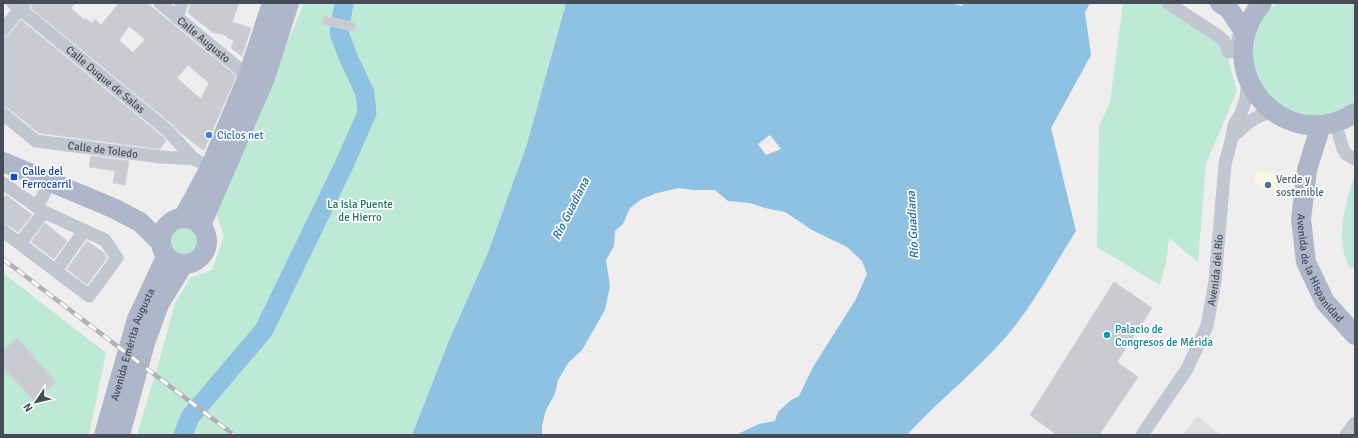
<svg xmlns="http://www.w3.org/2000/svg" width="1358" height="438" font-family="Signika,sans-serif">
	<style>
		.commercial { fill: #f9f7e6 }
		.education { fill: #e0dede }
		.green { fill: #bee9d7 }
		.water { fill: #8fc2e2; fill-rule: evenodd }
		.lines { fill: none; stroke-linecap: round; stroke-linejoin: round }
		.river { stroke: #8fc2e2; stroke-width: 19 }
		.building { fill: #cacbd1; stroke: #d1d2d8; fill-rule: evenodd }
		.street { stroke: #c1c6d1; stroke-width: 13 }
		.primary { stroke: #aeb7c9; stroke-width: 20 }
		.rail-casing { stroke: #afb1b6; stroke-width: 4.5 }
		.rail { stroke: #fff; stroke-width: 3; stroke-dasharray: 9; stroke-linecap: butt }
		.shop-dot { fill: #3f7fe0; stroke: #fff; stroke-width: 1.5 }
		.transit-dot { fill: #1a4fb4; stroke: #fff; stroke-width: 1.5 }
		.service-dot { fill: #5c6f8a; stroke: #fff; stroke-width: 1.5 }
		.culture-dot { fill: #0f9aa8; stroke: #fff; stroke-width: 1.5 }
		.labels { text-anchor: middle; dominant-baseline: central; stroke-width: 3.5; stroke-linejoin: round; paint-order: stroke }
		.street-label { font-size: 11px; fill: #474d58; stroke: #fff }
		.shop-label { font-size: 11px; fill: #366cbe; stroke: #fff; text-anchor: start }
		.transit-label { font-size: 11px; fill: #164399; stroke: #fff; text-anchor: start }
		.service-label { font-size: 11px; fill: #4e5e75; stroke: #fff; text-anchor: start }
		.park-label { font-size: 11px; fill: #1f7158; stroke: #fff }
		.culture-label { font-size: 11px; fill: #0d838f; stroke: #fff; text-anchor: start }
		.water-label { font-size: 12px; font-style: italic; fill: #1a6698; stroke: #fff }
	</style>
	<rect width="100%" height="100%" fill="#efeded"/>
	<path class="commercial" d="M1256 171 1278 174 1276 189 1266 191 1254 181Z"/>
	<path class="education" d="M1197 416 1221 435H1182Z"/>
	<g class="green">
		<path d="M304 3H566L527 144 487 255 450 338 412 435H137L160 358 175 303 190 278 212 270 224 236 215 211Z"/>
		<path d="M1123 3H1167L1217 39 1227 55 1237 91 1206 164 1198 262 1169 238 1166 263 1160 285 1097 247 1099 127 1110 102Z"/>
		<path d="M1276 3H1355V103L1340 112 1312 116 1284 108 1269 95 1258 79 1253 60 1256 31 1265 14Z"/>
		<path d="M1355 173V267L1351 269C1333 241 1346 203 1355 173Z"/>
		<circle cx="184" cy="241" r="16"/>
		<path d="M3 273 106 353 89 435H3Z"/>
	</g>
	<path class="water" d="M566 3H951L962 6 963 3H1090L1085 12 1091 55 1051 128 1076 231C1053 267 1034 304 1006 337 975 372 938 401 907 435H739L740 433 759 424 775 421 778 412 791 400 799 396 813 367 856 299 867 274 862 261 847 247 812 230 785 212 765 208 750 203 728 201 715 190H694L679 188 657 193 642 199 630 208 623 224 615 231 614 246 606 260 610 286 605 310 582 350 569 362 558 380 555 394 546 410 542 426V435H412L450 338 487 255 527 144ZM770 135 781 149 766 155 758 144Z"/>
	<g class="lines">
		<path class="river" d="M183 435 190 417 264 330 344 165 367 113 365 93 349 59 339 33 344 3"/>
	</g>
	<g class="building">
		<path d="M33 3H75L71 8 84 20 85 18 92 23 95 19 101 25 119 3H147L236 76 204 150 200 148 181 133 172 124 31 8ZM129 26 145 39 133 53 119 40ZM188 65 209 83 201 99 177 78Z"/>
		<path d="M191 3H239L232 22 251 28 242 56 231 48 234 40 227 38 228 36 212 32 188 13Z"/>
		<path d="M324 16 355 23 354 31 322 24Z"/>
		<path d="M21 20 162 136 166 141 160 149 39 133 8 108 3 106V38L9 35Z"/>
		<path d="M91 156 129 161 125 185 113 183 115 171 89 167Z"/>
		<path d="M6 195 32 215 18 232 8 225 3 223V200Z"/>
		<path d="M45 223 67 241 54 259 31 242Z"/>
		<path d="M87 241 104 253 107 258 87 285 67 269Z"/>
		<path d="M1114 282 1152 308 1117 362 1138 377 1099 435H1057L1030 415Z"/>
		<path d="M17 338 56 382 35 401 3 368V351Z"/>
	</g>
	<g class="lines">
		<g class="street">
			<path id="s1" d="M13 3 167 130 194 159"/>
			<path id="s2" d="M160 3 248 76"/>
			<path d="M1168 3 1220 37 1224 41 1229 52 1238 51V37"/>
			<path d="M177 18 182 3"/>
			<path d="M3 30 25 3"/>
			<path id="s3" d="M3 114 36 141 162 157 194 159 198 161"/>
			<path d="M1335 122 1343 149 1346 154 1355 159"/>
			<path d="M1232 137C1249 123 1252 116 1274 112"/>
			<path d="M3 183 44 212 105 240 117 258 89 296 3 231"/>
			<path d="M37 207 50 182"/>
			<path d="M20 243 44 212"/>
			<path d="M56 270 84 231"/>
			<path id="s4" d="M1142 435 1187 369 1207 326 1215 281 1225 164 1232 137 1234 125 1241 113 1246 99 1248 79"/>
			<path d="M1346 435 1355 423"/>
		</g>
		<g class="primary">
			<path d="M1220 3 1229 9 1245 33"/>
			<path d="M1262 3C1207 69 1283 158 1355 113"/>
			<path id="s5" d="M1321 125 1307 170 1301 219 1306 262 1325 302 1355 335"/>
			<path d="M3 162 113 208 140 222 160 242"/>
			<circle cx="184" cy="241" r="23"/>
			<path d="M183 218 210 168 248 76 272 3"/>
			<path d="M201 225 265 78 289 3"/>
			<path id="s6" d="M104 435 137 319 166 257"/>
			<path d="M120 435 145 343 159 304 183 265"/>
		</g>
		<defs>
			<path id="rail" d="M3 259 234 435"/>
		</defs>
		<use href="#rail" class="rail-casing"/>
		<use href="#rail" class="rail"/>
	</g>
	<circle class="shop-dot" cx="209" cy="135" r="4"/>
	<rect class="transit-dot" x="10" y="173" width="8" height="8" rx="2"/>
	<circle class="service-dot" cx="1268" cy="185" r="4"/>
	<circle class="culture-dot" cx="1107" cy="335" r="4"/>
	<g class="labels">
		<g class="street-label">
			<text stroke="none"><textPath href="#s2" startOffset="57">Calle Augusto</textPath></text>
			<text stroke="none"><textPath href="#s1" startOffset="120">Calle Duque de Salas</textPath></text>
			<text stroke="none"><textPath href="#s3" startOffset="110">Calle de Toledo</textPath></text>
			<text stroke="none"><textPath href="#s5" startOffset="150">Avenida de la Hispanidad</textPath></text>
			<text stroke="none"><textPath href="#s4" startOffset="184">Avenida del Río</textPath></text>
			<text stroke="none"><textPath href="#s6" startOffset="95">Avenida Emérita Augusta</textPath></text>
		</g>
		<g class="shop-label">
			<text x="217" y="135">Ciclos net</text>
		</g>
		<g class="transit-label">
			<text x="22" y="171">Calle del<tspan x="22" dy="13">Ferrocarril</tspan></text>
		</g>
		<g class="service-label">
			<text x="1276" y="179">Verde y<tspan x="1276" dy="13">sostenible</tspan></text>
		</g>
		<g class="park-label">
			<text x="360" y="204">La isla Puente<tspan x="360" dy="13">de Hierro</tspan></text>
		</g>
		<g class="culture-label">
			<text x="1115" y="329">Palacio de<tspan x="1115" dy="13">Congresos de Mérida</tspan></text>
		</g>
		<g class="water-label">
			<text transform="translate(571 209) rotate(-63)">Río Guadiana</text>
			<text transform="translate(913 225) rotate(-93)">Río Guadiana</text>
		</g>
	</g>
	<rect width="1358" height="438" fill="none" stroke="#474d58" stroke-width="8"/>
	<g transform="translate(36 402) rotate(235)" stroke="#ffffff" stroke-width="3" paint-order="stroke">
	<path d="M0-3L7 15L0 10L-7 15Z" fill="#474d58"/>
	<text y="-6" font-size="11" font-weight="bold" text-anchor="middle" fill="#474d58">N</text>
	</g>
</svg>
